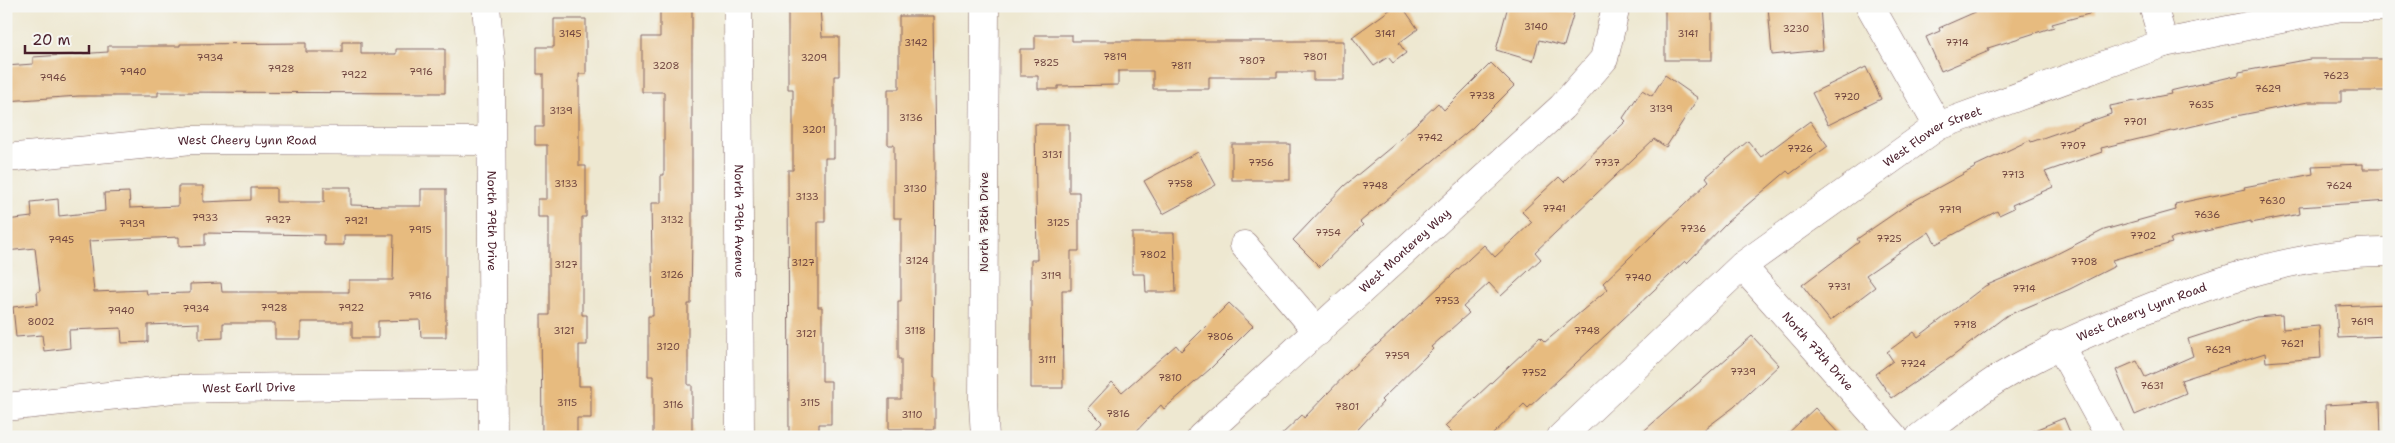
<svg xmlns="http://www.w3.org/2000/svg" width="2395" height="443" font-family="'Shantell Sans',sans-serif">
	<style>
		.building { fill: #e7bb7f; fill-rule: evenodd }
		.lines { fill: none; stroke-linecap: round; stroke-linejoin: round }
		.minor-casing { stroke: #836565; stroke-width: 29 }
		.minor { stroke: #fff; stroke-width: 28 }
		.labels { text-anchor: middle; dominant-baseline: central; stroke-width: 4; stroke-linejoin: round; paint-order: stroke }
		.number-label { font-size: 10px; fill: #714640 }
		.street-label { font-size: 12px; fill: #4a1f2b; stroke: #f6f6f2 }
	</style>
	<rect width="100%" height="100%" fill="#f6f6f2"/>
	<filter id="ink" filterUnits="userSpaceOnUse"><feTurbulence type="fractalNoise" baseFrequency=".02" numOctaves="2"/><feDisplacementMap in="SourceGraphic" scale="10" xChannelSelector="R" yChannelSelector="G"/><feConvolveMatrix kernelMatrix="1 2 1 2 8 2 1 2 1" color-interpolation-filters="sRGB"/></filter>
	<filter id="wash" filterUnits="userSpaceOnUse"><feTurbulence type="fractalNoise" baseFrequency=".0096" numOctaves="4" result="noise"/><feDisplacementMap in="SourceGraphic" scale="20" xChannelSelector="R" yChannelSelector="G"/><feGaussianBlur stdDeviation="1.12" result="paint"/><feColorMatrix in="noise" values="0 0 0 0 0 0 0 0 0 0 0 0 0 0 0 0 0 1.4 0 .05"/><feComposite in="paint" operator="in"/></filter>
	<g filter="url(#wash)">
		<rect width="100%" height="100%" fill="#eee8d1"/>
		<g id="blocks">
			<g class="building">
				<path d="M660 6H692V234L691 304H688V385H692V437H653V376H648V316H653L651 203H661V175H664V92H642V37H660Z"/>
				<path d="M788 6H820L822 37H839V76H834V158H825V222H818V307H822V381H831V424H819V437H789L788 170H793V89H788Z"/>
				<path d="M1395 6H1402L1418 29 1399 43 1406 53 1393 63 1388 57 1374 66 1352 37Z"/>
				<path d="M1508 6H1553L1574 12 1564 46 1539 40 1533 61 1496 50Z"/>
				<rect x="1665" y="6" width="47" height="54"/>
				<path d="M1768 6H1820L1823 50 1772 55Z"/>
				<path d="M1989 6H2095L2096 12 2052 24 2054 27 1988 48 1989 51 1941 71 1926 37 1940 31 1939 28Z"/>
				<path d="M899 16H933L935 159 933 378H935V429H889V399H901V359H898V301H901V218H894V145H888V89H899Z"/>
				<path d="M554 19H586V74H579V166H586V217H582V315H587V345H579V386H591V418H577V437H542L541 315H549V217H538V199H547V145H535V127H543V74H537V47H554Z"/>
				<path d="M1035 35H1072V41H1344V80H1313V72H1277V77H1209V89H1153V71H1118V85L1058 86V89H1038V76H1020V49H1035Z"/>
				<path d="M342 42H361V54H396V49H445V93L158 92V96H79L6 101V66L33 64V57L108 52V46H180V44L306 43V52H342Z"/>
				<path d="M2310 59H2389V91H2341V102H2308L2231 117 2101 148 2102 152 2045 172 2053 187 2012 205 2014 208 1999 215 1997 211 1936 244 1929 232 1866 275 1875 287 1830 321 1802 285 1859 242 1857 239 1908 204 1976 167 1975 166 2030 140 2031 142 2111 114 2110 106 2171 94 2170 91 2239 75V72Z"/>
				<path d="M1491 63 1514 86 1472 128 1360 222 1363 225 1320 267 1293 240 1344 186 1396 143 1438 103 1444 110Z"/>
				<path d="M1866 67 1881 99 1828 125 1812 93Z"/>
				<path d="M1665 75 1698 98 1666 147 1654 139 1535 252 1541 259 1501 296 1489 283 1463 307 1469 313 1431 347 1433 349 1381 400 1383 402 1351 437H1279L1302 415 1304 418 1349 371 1484 245 1495 257 1532 222 1522 212 1559 177 1564 182 1626 121 1623 118 1642 90 1652 96Z"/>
				<path d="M1810 121 1828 146 1790 174 1787 171 1727 222 1687 263 1685 261 1528 408 1524 404 1490 437H1456L1445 426 1540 337 1545 342 1608 289 1603 283 1709 181 1706 177 1748 141 1761 157Z"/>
				<path d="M1035 124H1069V192H1079V251H1071V290H1062L1063 388H1031V260H1037Z"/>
				<rect x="1232" y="144" width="58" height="36"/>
				<path d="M1198 152 1216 185 1163 214 1144 181Z"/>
				<path d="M2363 164V169H2389V201L2299 207 2300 214 2251 223V221L2170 239 2172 243 2112 260 2115 266 2070 289 2006 316 1953 356 1892 398 1875 374 1893 361 1887 352 1914 332 1918 337 1985 286 2041 262 2104 230 2176 210 2175 204 2245 189 2244 187 2313 174 2312 166Z"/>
				<path d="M178 186H203V202L251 200V188H276V202H324V187H351V205L387 206H421V189H446V337H421L420 320 378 321V338H352V322H301V339H275V323H223V338L199 339V323L148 325V342L122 343 121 328 69 330 70 348 44 351 42 335 16 337 13 307 38 304 37 292 40 291 35 248 6 251V220L32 217 31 202 58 199 59 216 105 211 104 193 129 192 130 208 178 206ZM205 233 324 235V245H344V235H394L393 280H349V292H222L221 283 190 284V293L147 294 146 290 94 292 89 241 179 237V246L205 245Z"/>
				<path d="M1132 233H1174L1176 292H1146L1145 274H1132Z"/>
				<path d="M1229 303 1253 326 1210 369 1164 409 1161 405 1131 437H1088L1102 422 1088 408 1112 382 1122 392 1176 345 1181 351Z"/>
				<path d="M2387 304 2388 336 2338 338 2336 306Z"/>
				<path d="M2282 315 2283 329 2319 326 2321 358 2266 362 2265 353 2181 380 2186 393 2135 415 2116 370 2137 361 2145 377 2193 356 2188 339 2256 317Z"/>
				<path d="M1752 336 1779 365 1734 407 1694 437H1637Z"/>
				<path d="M2380 402 2381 437H2326L2325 405Z"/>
				<path d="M1815 408 1842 437H1784Z"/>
				<path d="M2064 418 2072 437H2020V436Z"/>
			</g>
		</g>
	</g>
	<g filter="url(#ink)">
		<use href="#blocks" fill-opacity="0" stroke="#836565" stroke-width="1"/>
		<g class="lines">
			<defs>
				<g id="minor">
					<path id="s1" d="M486 6 491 63 493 437"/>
					<path id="s2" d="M738 6 740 437"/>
					<path d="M985 6 983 403 985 437"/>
					<path d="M1870 6 1938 126"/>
					<path d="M2153 6 2164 43"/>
					<path id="s3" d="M6 158 192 140 491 141"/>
					<path d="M1244 245 1318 332"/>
					<path id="s4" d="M1742 266 1894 437"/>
					<path d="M2059 344 2110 437"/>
					<path id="s5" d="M6 407 173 389 493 384"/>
					<path id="s6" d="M1201 437 1562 107 1604 59 1616 6"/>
					<path id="s7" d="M1561 437 1742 266 1938 126 2164 43 2341 7H2389"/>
					<path id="s8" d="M1920 437C1945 418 1970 397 1996 380 2042 352 2087 333 2136 313 2216 281 2301 251 2389 252"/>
				</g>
			</defs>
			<use href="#minor" class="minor-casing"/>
			<use href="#minor" class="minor"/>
		</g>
	</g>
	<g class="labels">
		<g class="number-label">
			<text x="1536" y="26">3140</text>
			<text x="1796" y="28">3230</text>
			<text x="570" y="33">3145</text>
			<text x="1385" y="33">3141</text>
			<text x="1688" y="33">3141</text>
			<text x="916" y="42">3142</text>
			<text x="1957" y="42">7714</text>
			<text x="1115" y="56">7819</text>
			<text x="1315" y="56">7801</text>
			<text x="210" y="57">7934</text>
			<text x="814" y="57">3209</text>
			<text x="1252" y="60">7807</text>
			<text x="1046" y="62">7825</text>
			<text x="666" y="65">3208</text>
			<text x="1181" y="65">7811</text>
			<text x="281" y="68">7928</text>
			<text x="133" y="71">7940</text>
			<text x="421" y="71">7916</text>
			<text x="354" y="74">7922</text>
			<text x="2336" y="75">7623</text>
			<text x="53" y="77">7946</text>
			<text x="2268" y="88">7629</text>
			<text x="1482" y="95">7738</text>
			<text x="1847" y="96">7720</text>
			<text x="2201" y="104">7635</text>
			<text x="1661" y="108">3139</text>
			<text x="561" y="110">3139</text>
			<text x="911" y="117">3136</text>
			<text x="2135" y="121">7701</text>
			<text x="814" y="129">3201</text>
			<text x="1430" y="137">7742</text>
			<text x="2073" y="145">7707</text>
			<text x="1800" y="148">7726</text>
			<text x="1052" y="154">3131</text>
			<text x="1261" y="162">7756</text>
			<text x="1607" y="162">7737</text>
			<text x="2013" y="174">7713</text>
			<text x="566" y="183">3133</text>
			<text x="1180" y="183">7758</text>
			<text x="1375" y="185">7748</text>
			<text x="2339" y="185">7624</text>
			<text x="915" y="188">3130</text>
			<text x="807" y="196">3133</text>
			<text x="2272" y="200">7630</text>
			<text x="1554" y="208">7741</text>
			<text x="1950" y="209">7719</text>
			<text x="2207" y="214">7636</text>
			<text x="205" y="217">7933</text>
			<text x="278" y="219">7927</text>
			<text x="672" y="219">3132</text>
			<text x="356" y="220">7921</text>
			<text x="1058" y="222">3125</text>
			<text x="132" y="223">7939</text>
			<text x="1693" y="228">7736</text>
			<text x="420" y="229">7915</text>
			<text x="1328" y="232">7754</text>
			<text x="2143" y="235">7702</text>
			<text x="1889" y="238">7725</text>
			<text x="61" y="239">7945</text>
			<text x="1153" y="254">7802</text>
			<text x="917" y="260">3124</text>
			<text x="2084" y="261">7708</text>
			<text x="803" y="262">3127</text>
			<text x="566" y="264">3127</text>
			<text x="672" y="274">3126</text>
			<text x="1051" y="275">3119</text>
			<text x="1638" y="277">7740</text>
			<text x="1839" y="286">7731</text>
			<text x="2024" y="288">7714</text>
			<text x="420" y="295">7916</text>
			<text x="1447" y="300">7753</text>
			<text x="274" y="307">7928</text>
			<text x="351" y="307">7922</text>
			<text x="196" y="308">7934</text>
			<text x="121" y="310">7940</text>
			<text x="41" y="321">8002</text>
			<text x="2362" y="321">7619</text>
			<text x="1965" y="324">7718</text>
			<text x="564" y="330">3121</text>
			<text x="915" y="330">3118</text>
			<text x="1587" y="330">7748</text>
			<text x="806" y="333">3121</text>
			<text x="1220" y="336">7806</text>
			<text x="2292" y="343">7621</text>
			<text x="668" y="346">3120</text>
			<text x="2218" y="349">7629</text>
			<text x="1397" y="355">7759</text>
			<text x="1047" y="359">3111</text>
			<text x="1913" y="363">7724</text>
			<text x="1743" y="371">7739</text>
			<text x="1534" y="372">7752</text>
			<text x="1170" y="377">7810</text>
			<text x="2152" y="385">7631</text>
			<text x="567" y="402">3115</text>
			<text x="810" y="402">3115</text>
			<text x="673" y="404">3116</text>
			<text x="1347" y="406">7801</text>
			<text x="1118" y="413">7816</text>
			<text x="912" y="414">3110</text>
		</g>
		<g class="street-label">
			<text stroke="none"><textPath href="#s7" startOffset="480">West Flower Street</textPath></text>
			<text stroke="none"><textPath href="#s3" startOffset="242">West Cheery Lynn Road</textPath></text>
			<text stroke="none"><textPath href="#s1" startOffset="215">North 79th Drive</textPath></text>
			<text stroke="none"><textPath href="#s2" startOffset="215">North 79th Avenue</textPath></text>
			<text transform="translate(984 222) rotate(-90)">North 78th Drive</text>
			<text stroke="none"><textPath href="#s6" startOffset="276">West Monterey Way</textPath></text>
			<text stroke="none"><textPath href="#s8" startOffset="256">West Cheery Lynn Road</textPath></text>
			<text stroke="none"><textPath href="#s4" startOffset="114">North 77th Drive</textPath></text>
			<text stroke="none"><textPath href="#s5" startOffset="244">West Earll Drive</textPath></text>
		</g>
	</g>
	<rect width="2395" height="443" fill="none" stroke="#f6f6f2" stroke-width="25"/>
	<path d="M25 45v8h64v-8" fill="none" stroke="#4a1f2b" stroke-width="2.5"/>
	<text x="32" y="45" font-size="15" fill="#4a1f2b" stroke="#f6f6f2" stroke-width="4" paint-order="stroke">20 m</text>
</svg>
